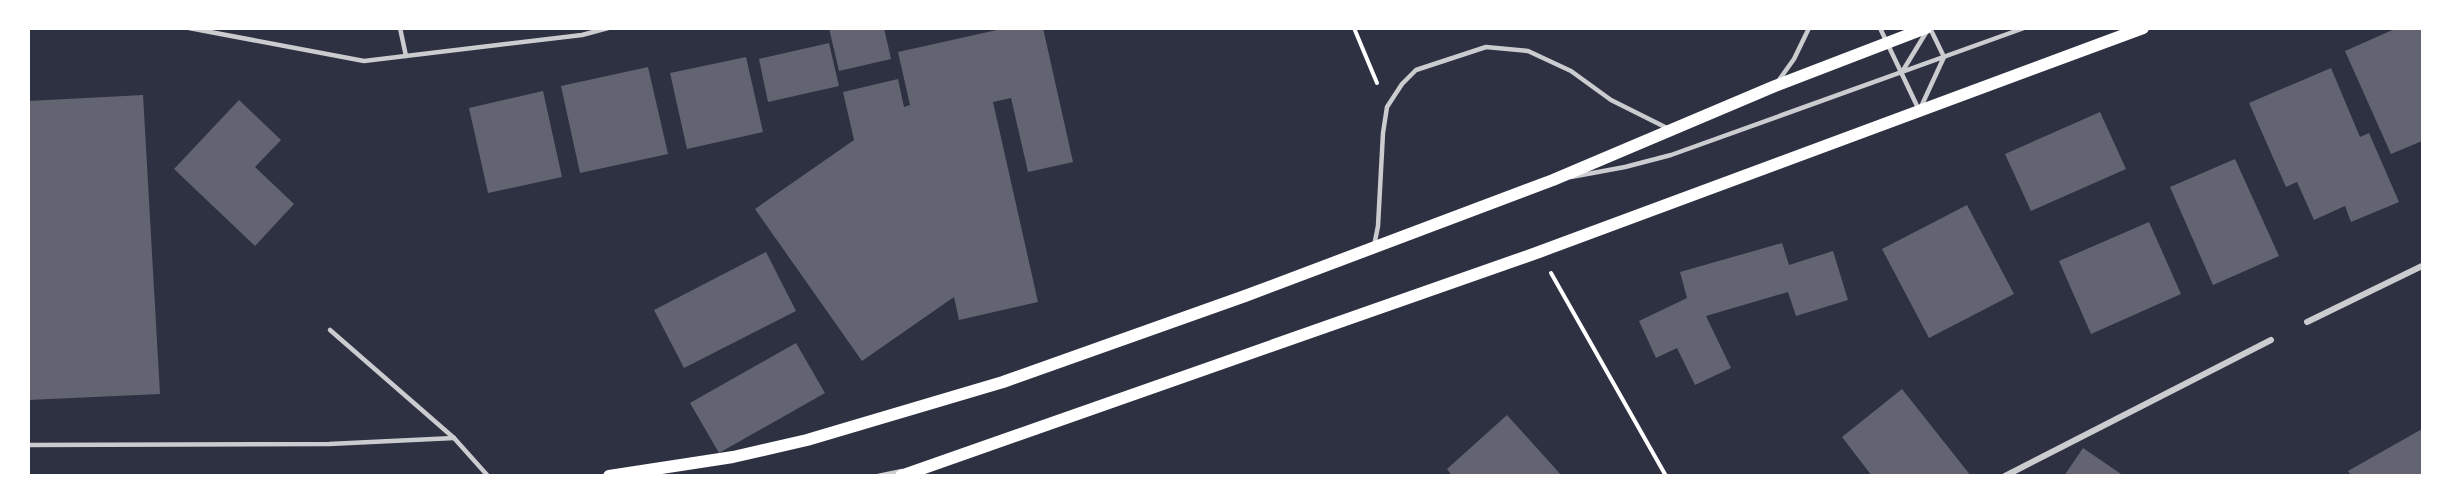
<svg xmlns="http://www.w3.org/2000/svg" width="2451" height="504" font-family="Karla,sans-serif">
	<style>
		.building { fill: #626471 }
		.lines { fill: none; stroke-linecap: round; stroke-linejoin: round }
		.path { stroke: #fff; stroke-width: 4 }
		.service { stroke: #caccd0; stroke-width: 4.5 }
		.minor { stroke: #caccd0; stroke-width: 6 }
		.secondary { stroke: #fff; stroke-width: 12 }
	</style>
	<rect width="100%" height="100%" fill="#2d3142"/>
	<g class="building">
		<path d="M829 28H884L891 59 839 71Z"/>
		<path d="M1006 28H1043L1073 162 1028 172 1011 98 993 102 1038 302 959 320 954 297 862 361 755 209 854 140 843 92 898 79 904 107 910 105 898 52Z"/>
		<path d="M2397 28H2422V141L2391 154 2345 51Z"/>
		<path d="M829 43 839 86 768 102 759 59Z"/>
		<path d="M746 57 763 132 687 149 670 73Z"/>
		<path d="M648 67 668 154 580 173 561 86Z"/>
		<path d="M2331 68 2360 137 2369 133 2399 202 2351 222 2345 206 2314 220 2297 182 2286 187 2249 103Z"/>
		<path d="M543 91 562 177 488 193 469 108Z"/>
		<path d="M143 95 160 394 28 400V101Z"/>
		<path d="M239 100 281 140 255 167 294 204 255 246 174 169Z"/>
		<path d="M2100 112 2126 169 2031 211 2005 154Z"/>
		<path d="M2235 159 2279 256 2213 285 2170 187Z"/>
		<path d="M1967 205 2014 294 1929 338 1882 249Z"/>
		<path d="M2149 222 2181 294 2091 334 2059 261Z"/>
		<path d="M1782 243 1789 265 1833 251 1848 300 1796 316 1788 292 1706 316 1731 368 1695 385 1677 348 1656 358 1639 321 1687 298 1680 272Z"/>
		<path d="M766 252 796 311 684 368 654 310Z"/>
		<path d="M796 343 825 393 719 453 690 403Z"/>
		<path d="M1902 389 1971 476H1872L1842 437Z"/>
		<path d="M1507 415 1562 476H1452L1447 469Z"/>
		<path d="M2422 429V476H2351L2348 471Z"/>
		<path d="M2083 448 2124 476H2064Z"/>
	</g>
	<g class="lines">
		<g class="path">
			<path d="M1354 28 1377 83"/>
			<path d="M1551 273 1666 476"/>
		</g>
		<g class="service">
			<path d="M189 28 364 61 582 35 608 28"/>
			<path d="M400 28 406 56"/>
			<path d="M1880 28 1919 110"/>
			<path d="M1930 28 1944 57"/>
			<path d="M1902 72 1927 31"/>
			<path d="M1779 80 1794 59 1809 28"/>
			<path d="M1920 109 1944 57"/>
			<path d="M1571 177 1625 167 1671 155 2024 28"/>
			<path d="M1374 246 1378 226 1383 133 1387 107 1402 84 1416 70 1486 47 1528 51 1571 71 1611 100 1667 128"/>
			<path d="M330 330 454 438 488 476"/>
			<path d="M28 445 329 444 454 438"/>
			<path d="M878 476 902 471"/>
		</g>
		<g class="minor">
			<path d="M2307 322 2422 266"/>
			<path d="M2005 476 2271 340"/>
		</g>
		<g class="secondary">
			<path d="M609 476 733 457 807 440 1003 382 1245 296 1553 180 1775 86 1926 28"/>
			<path d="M901 476 1539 252 2143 28"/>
		</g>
	</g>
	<rect width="2451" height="504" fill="none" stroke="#ffffff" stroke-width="60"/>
</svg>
